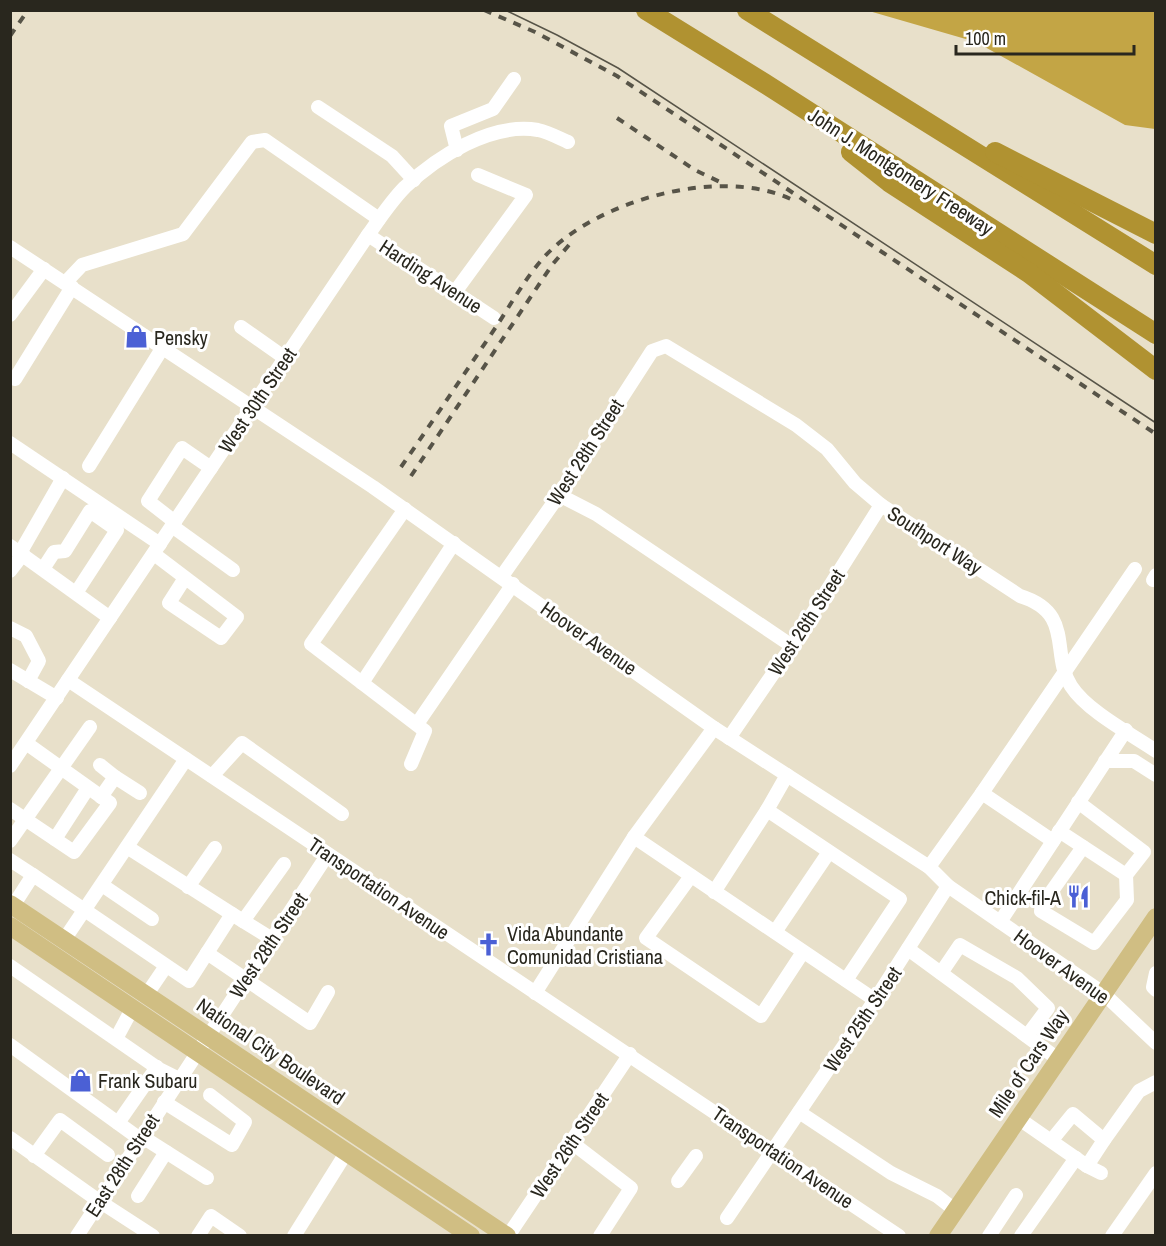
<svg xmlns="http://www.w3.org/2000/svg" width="1166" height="1246" font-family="'Archivo Narrow',sans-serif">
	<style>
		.water { fill: #c3a545 }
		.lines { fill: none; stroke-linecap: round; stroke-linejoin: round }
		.minor { stroke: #fff; stroke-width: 14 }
		.major { stroke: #d0be83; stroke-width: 18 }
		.highway { stroke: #b09231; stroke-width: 20 }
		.tram { stroke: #575448; stroke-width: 1.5 }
		.rail { stroke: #575448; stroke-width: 4; stroke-dasharray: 8 8; stroke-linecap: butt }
		.labels { text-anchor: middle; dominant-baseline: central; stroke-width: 6; stroke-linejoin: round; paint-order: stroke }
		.street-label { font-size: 20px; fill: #29271e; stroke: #fff }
		.poi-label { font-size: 20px; fill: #29271e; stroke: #fff; text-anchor: start }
	</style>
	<rect width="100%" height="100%" fill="#e8e0ca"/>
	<path class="water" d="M869 11H1155V129L1125 125 976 42Z"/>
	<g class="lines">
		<g class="minor">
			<path d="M318 107 392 156 414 180"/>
			<path d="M457 150 451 126 493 109 514 79"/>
			<path d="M368 235 494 318"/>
			<path d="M10 247 373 487 714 728 929 867 948 886 1103 993 1156 1043"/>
			<path d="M65 283 82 265 183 234 252 142 265 140 379 219"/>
			<path d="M455 292 526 195 478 175"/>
			<path d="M10 315 44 269"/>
			<path d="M241 327 285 358"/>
			<path d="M15 379 72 287"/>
			<path d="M10 443 160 544"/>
			<path d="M89 466 163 347"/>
			<path d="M559 495 596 514 792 646"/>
			<path d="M405 509 311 644 425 731 411 764"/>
			<path d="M175 522 148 501 182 448 211 468"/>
			<path d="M172 526 233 570"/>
			<path d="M10 546 110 618"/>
			<path d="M20 553 63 478"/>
			<path d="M154 554 237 617 221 638 169 603 185 578"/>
			<path d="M43 569 54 552 65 551 90 511 117 530 76 593"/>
			<path d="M10 571 23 554"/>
			<path d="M502 576 559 495 652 351 666 346 796 425 827 449 855 483 881 505 1020 596C1075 613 1050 653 1071 686 1087 711 1131 734 1156 751"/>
			<path d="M1153 580 1156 575"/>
			<path d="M10 628 26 636 39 661 28 681"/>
			<path d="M10 670 57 698"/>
			<path d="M68 680 899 1236"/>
			<path d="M362 683 454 543"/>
			<path d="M417 724 513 584"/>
			<path d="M729 738 792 646 881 505"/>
			<path d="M1105 761H1134L1156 775"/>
			<path d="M100 765 115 777"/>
			<path d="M10 766 368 235C380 218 391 201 405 187 437 157 491 122 538 130 548 132 559 138 568 142"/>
			<path d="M787 775 767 810 900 899 846 980"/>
			<path d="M212 776 242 743 342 814"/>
			<path d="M982 793 1135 569"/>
			<path d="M101 797 115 777 140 793"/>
			<path d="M10 809 74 852 110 803 26 743"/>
			<path d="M1059 831 1126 875 1144 852 1078 802"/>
			<path d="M634 837 875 1000"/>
			<path d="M55 839 88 788"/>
			<path d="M10 841 90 727"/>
			<path d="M127 847 232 914"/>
			<path d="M1083 847 1042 905 1041 911 1094 943 1127 900 1126 875"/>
			<path d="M10 860 33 875"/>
			<path d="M929 867 982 793 1053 841"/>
			<path d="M691 876 646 938 761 1016 803 952"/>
			<path d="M102 885 152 919"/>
			<path d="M188 887 215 848"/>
			<path d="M714 892 767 810"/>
			<path d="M13 906 33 875 189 981 232 914 243 921"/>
			<path d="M1000 922 1126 730"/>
			<path d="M775 932 829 852"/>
			<path d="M272 939 243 921 284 864"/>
			<path d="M64 940 186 759"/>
			<path d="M908 949 1058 1059"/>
			<path d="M207 953 310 1023 328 992"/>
			<path d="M10 966 159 1069 179 1079"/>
			<path d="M941 973 960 945 1017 978 1048 1008 1027 1036"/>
			<path d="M1156 973 1153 987 1156 990"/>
			<path d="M535 993 634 837 714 728"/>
			<path d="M147 994 166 966"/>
			<path d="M117 1037 132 1009"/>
			<path d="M10 1045 140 1139"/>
			<path d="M164 1102 232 1145 245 1122 210 1095"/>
			<path d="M799 1112 891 1173 937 1196 955 1210"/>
			<path d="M1018 1118 1087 1166 1104 1140 1073 1114 1051 1141"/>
			<path d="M118 1123 157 1067"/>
			<path d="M141 1136 207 1178"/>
			<path d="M10 1138 99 1201 153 1236"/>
			<path d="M1104 1140 1139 1091 1156 1082"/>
			<path d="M571 1142 631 1188 600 1236"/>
			<path d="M34 1156 60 1120 108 1155"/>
			<path d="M1087 1166 1101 1173"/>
			<path d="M678 1181 696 1156"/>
			<path d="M138 1196 166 1152"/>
			<path d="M727 1218 875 1000 948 886"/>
			<path d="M77 1236 328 854"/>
			<path d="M198 1236 211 1216 240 1236"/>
			<path d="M294 1236 346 1153"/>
			<path d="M508 1236 630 1054"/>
			<path d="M989 1236 1016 1195"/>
			<path d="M1021 1236 1076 1158"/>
			<path d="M1112 1236 1156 1173"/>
		</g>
		<g class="major">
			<path d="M10 904 507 1236"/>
			<path d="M10 926 471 1236"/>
			<path d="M938 1236 1156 917"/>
		</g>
		<g class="highway">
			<path d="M646 10 764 83 1156 334"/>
			<path d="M747 10 1156 265"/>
			<path d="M851 152 889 182 1029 273 1156 370"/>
			<path d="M995 152 1156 234"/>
		</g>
		<path class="tram" d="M505 10 557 35 618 68 1156 423"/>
		<g class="rail">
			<path d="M484 10 535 32 617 76 1156 434"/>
			<path d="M10 36 28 10"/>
			<path d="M617 118 695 170 722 183"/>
			<path d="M401 467C433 421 464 374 496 327 511 304 526 277 545 256 599 199 723 165 795 201"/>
			<path d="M411 476 552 265 574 239"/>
		</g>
	</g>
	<defs>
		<symbol id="shop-bare" viewBox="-9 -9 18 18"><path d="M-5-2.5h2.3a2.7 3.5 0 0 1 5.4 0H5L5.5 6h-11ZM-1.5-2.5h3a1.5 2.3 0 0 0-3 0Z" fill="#4b60d5" stroke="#fff" stroke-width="2.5" paint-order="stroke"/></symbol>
		<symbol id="restaurant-bare" viewBox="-9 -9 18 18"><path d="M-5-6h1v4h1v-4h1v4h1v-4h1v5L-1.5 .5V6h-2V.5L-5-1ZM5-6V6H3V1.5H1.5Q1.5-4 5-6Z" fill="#4b60d5" stroke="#fff" stroke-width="2.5" paint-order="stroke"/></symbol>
		<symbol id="church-bare" viewBox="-9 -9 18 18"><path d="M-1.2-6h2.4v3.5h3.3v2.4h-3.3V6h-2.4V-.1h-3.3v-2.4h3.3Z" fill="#4b60d5" stroke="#fff" stroke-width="2.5" paint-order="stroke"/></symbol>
	</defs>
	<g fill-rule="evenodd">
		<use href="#shop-bare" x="120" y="320" width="33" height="33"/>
		<use href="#restaurant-bare" x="1062" y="880" width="33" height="33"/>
		<use href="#church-bare" x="472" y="928" width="33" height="33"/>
		<use href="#shop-bare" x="64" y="1064" width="33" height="33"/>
	</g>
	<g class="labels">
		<g class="street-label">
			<text transform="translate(901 171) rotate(33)">John J. Montgomery Freeway</text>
			<text transform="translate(431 276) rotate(33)">Harding Avenue</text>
			<text transform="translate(257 400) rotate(-56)">West 30th Street</text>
			<text transform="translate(585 452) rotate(-57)">West 28th Street</text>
			<text transform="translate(935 540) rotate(33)">Southport Way</text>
			<text transform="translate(806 622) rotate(-57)">West 26th Street</text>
			<text transform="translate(589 638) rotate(35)">Hoover Avenue</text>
			<text transform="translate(379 888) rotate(34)">Transportation Avenue</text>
			<text transform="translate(268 945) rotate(-56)">West 28th Street</text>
			<text transform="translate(1062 966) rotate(36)">Hoover Avenue</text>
			<text transform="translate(862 1019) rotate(-56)">West 25th Street</text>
			<text transform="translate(271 1051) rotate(34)">National City Boulevard</text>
			<text transform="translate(1028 1063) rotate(-56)">Mile of Cars Way</text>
			<text transform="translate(569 1145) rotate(-56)">West 26th Street</text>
			<text transform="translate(783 1157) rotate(34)">Transportation Avenue</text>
			<text transform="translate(122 1165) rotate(-57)">East 28th Street</text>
		</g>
		<g class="poi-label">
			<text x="154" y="337">Pensky</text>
			<text x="1061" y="897" text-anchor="end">Chick-fil-A</text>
			<text x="507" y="933">Vida Abundante<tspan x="507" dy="23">Comunidad Cristiana</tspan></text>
			<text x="98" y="1080">Frank Subaru</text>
		</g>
	</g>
	<rect width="1166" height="1246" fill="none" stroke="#29271e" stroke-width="24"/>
	<path d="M956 45v9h178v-9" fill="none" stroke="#29271e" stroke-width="3"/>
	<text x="965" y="45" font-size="18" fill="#29271e" stroke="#ffffff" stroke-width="4.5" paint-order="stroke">100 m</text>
</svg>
